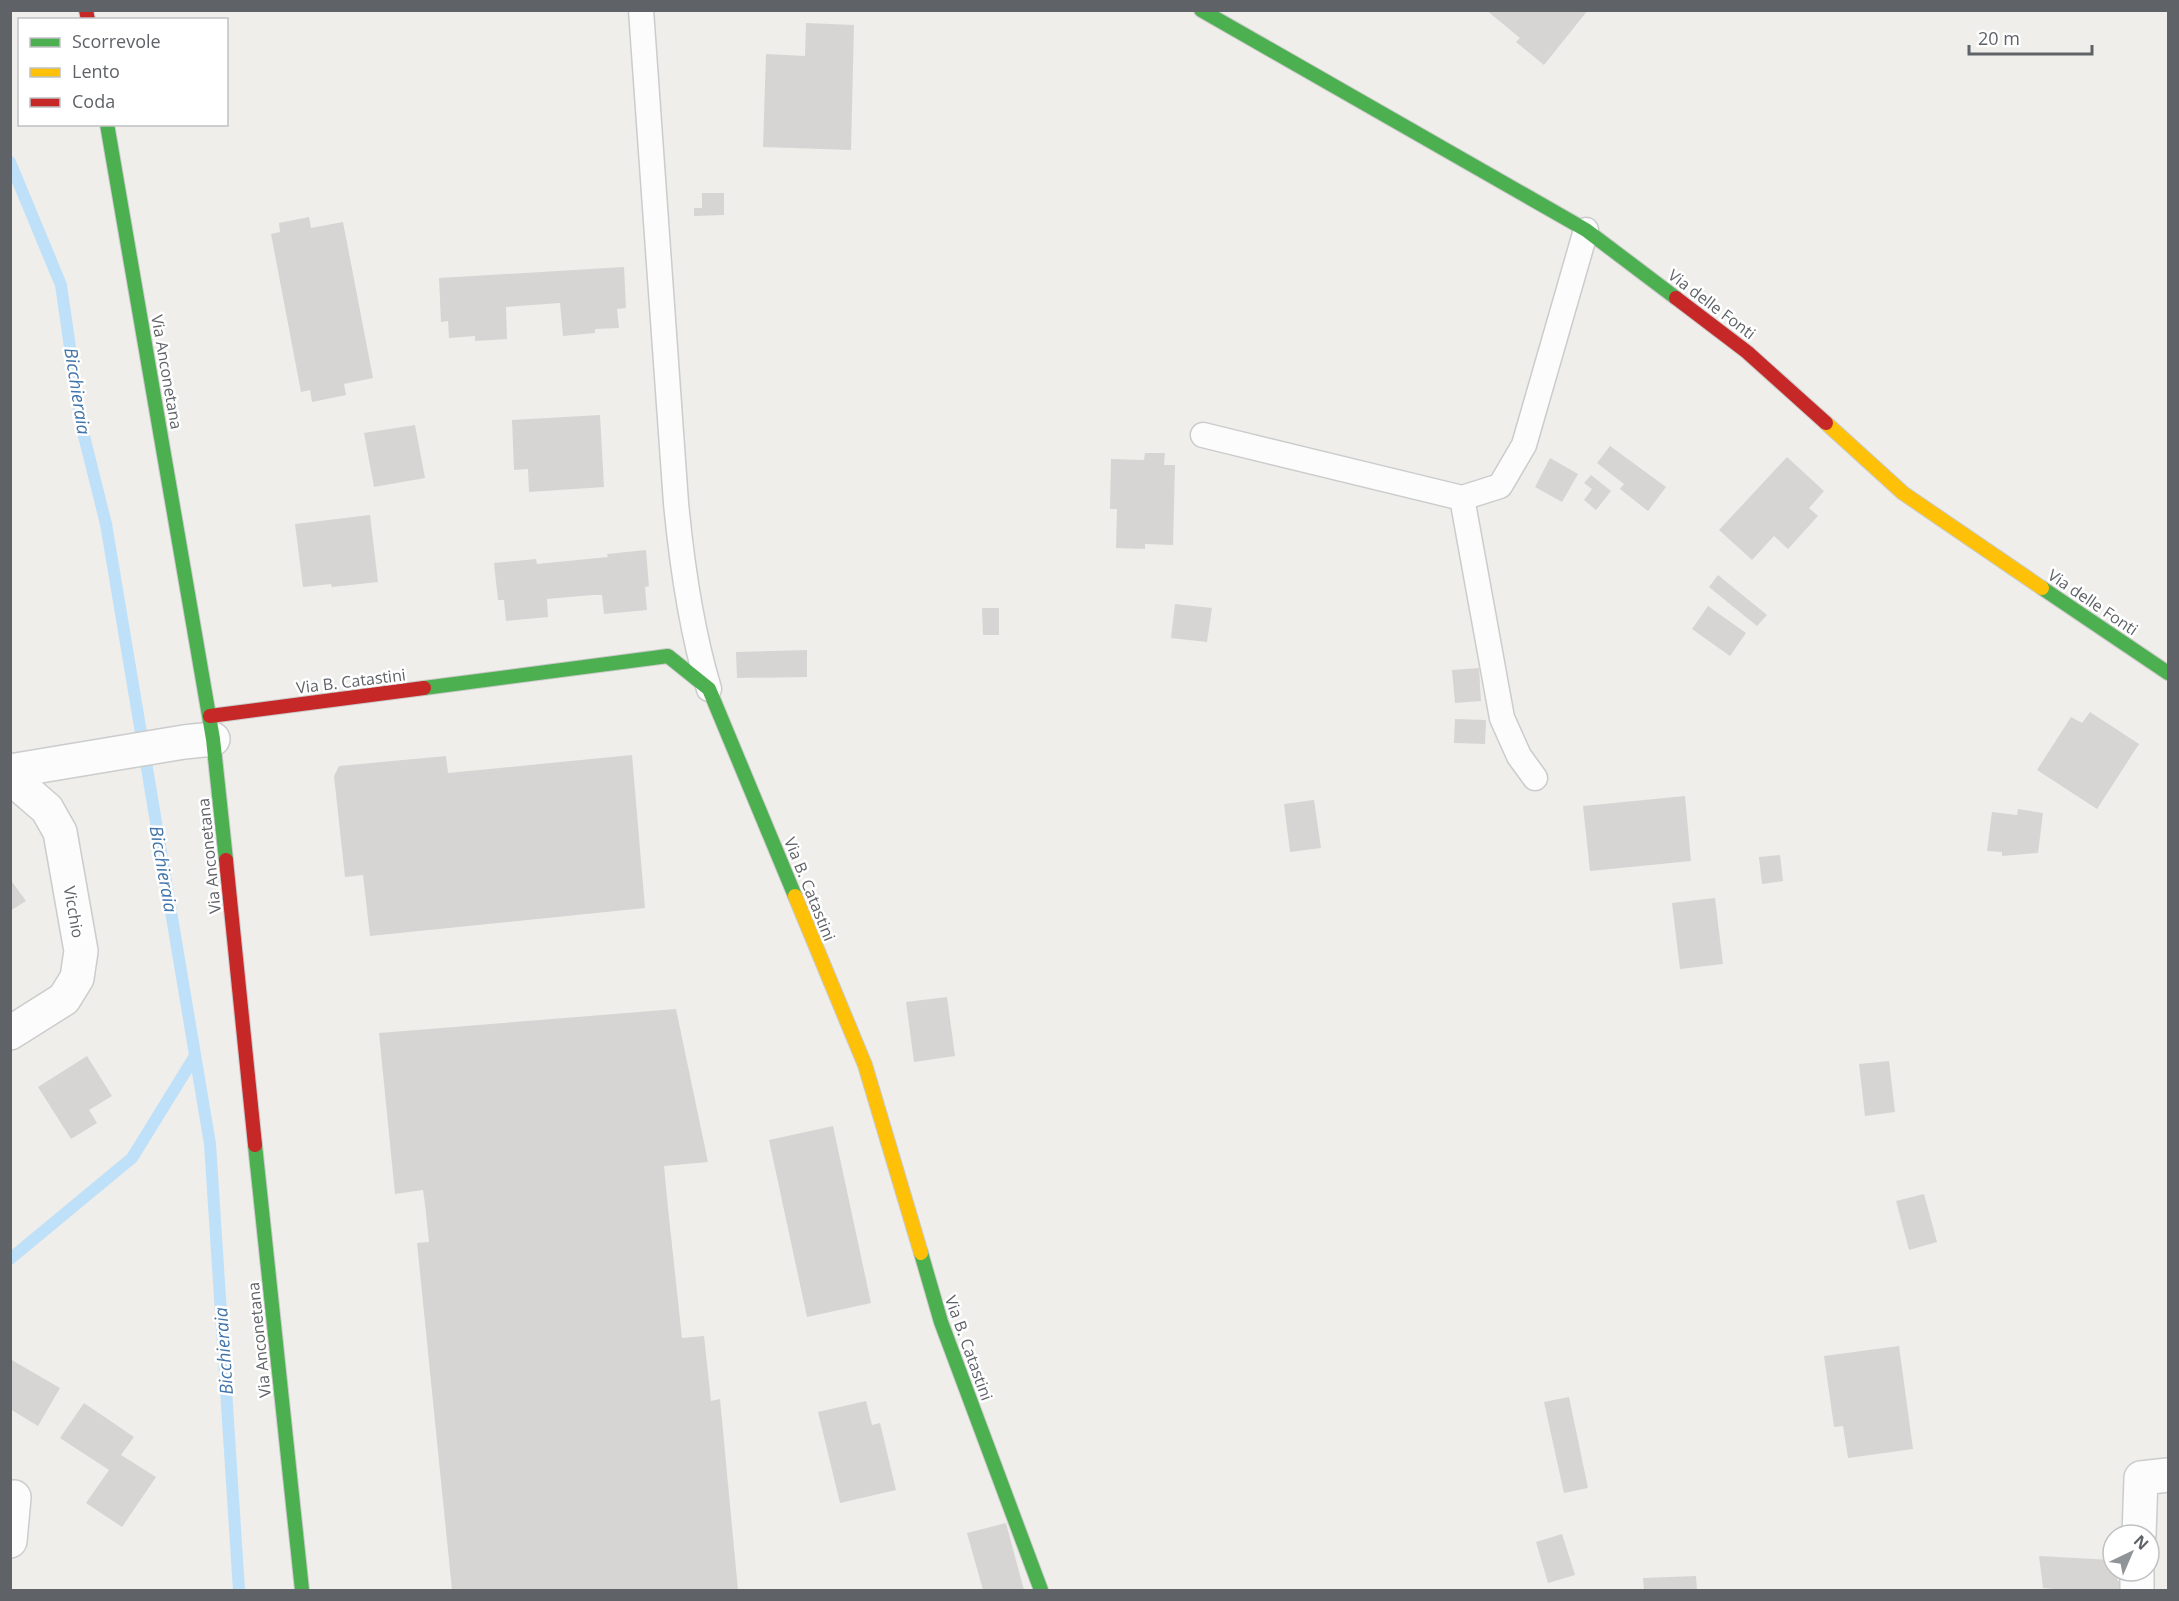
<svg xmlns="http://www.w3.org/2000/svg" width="2179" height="1601" font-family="'Open Sans',sans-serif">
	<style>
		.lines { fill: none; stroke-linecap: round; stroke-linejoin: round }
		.stream { stroke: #bfe0f9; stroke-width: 12 }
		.building { fill: #d6d5d3 }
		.lane-casing { stroke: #cbcccc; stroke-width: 27 }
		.street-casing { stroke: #cbcccc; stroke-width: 36 }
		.fast-casing { stroke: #cacacb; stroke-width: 16 }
		.slow-casing { stroke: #cacacb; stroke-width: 16 }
		.jam-casing { stroke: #cacacb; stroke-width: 16 }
		.lane { stroke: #fdfcfc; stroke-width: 24 }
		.street { stroke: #fdfcfc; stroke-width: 33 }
		.fast { stroke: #4caf50; stroke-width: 14 }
		.slow { stroke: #ffc107; stroke-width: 14 }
		.jam { stroke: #c62828; stroke-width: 14 }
		.labels { text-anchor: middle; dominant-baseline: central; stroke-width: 5; stroke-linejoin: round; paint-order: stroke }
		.street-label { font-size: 16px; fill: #5f6368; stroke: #fff }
		.water-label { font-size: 18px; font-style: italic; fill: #4174aa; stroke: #fff }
	</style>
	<rect width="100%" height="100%" fill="#efeeea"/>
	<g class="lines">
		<g class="stream">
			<path d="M10 162 61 285 81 424 106 524 210 1144 239 1590"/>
			<path d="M10 1259 132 1158 195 1056"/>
		</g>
	</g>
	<g class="building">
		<path d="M1486 10H1588L1544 65 1516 42 1520 38Z"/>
		<path d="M806 23 854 25 851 150 763 147 766 54 805 56Z"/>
		<path d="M702 193H724V215L694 216V208H702Z"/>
		<path d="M309 217 311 228 343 222 373 378 344 384 346 395 312 402 310 390 301 392 271 234 280 232 279 223Z"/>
		<path d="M624 267 626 308 617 309 619 328 595 329V333L563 336 560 303 506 307 507 339 475 341V336L449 338 448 321 441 322 439 278Z"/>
		<path d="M600 415 604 487 529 492 528 469 514 470 512 420Z"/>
		<path d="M415 425 425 478 374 487 364 433Z"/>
		<path d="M1610 446 1666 487 1648 511 1620 489 1624 484 1597 463Z"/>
		<path d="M1145 453H1165L1164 465H1175L1173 545 1145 544V549L1116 548 1117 509H1110L1111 459 1144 460Z"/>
		<path d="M1787 457 1824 491 1809 508 1818 516 1788 549 1774 536 1752 560 1719 530Z"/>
		<path d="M1550 458 1578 474 1562 502 1535 487Z"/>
		<path d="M1591 475 1611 491 1596 510 1584 500 1592 489 1584 483Z"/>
		<path d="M370 515 378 582 332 587 331 584 303 587 295 524Z"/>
		<path d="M646 550 649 586 645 587 647 610 604 614 602 595H593L547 599 548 617 506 621 504 600H498L494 563 536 559 537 564 608 557 607 554Z"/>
		<path d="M1718 575 1767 615 1757 626 1709 587Z"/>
		<path d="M1175 604 1212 608 1207 642 1171 638Z"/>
		<path d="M1708 606 1746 633 1730 656 1692 629Z"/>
		<path d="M982 608H999V635H983Z"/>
		<path d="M807 650V677L737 678 736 652Z"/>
		<path d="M1479 668 1481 701 1455 703 1452 670Z"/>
		<path d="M2090 712 2139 744 2097 809 2037 770 2071 717 2082 723Z"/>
		<path d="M1455 719 1486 720 1485 744 1454 743Z"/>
		<path d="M632 755 645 908 370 936 363 875 345 877 334 776 339 766 446 756 448 773Z"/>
		<path d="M1685 796 1691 861 1590 871 1583 806Z"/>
		<path d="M1314 800 1321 848 1290 852 1284 804Z"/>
		<path d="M2018 809 2043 813 2038 853 2002 856V852L1987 851 1992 812 2017 815Z"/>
		<path d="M1780 855 1783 881 1762 884 1759 857Z"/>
		<path d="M10 879 26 901 10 911Z"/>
		<path d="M1715 898 1723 964 1680 969 1672 903Z"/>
		<path d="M947 997 955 1056 914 1062 906 1002Z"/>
		<path d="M676 1009 708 1162 664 1166 668 1208 682 1338 704 1336 711 1401 720 1399 738 1590H452L417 1243 429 1242 425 1204 423 1190 395 1194 379 1033Z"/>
		<path d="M87 1056 112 1096 89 1110 97 1123 71 1139 38 1087Z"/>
		<path d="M1889 1061 1895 1112 1865 1116 1859 1064Z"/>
		<path d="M833 1126 871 1303 807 1317 769 1140Z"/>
		<path d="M1924 1194 1937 1242 1909 1250 1896 1201Z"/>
		<path d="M1899 1346 1913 1449 1848 1458 1843 1426 1834 1427 1824 1356Z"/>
		<path d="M10 1359 60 1388 38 1426 10 1409Z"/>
		<path d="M1569 1397 1588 1488 1564 1493 1544 1402Z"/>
		<path d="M866 1401 872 1425 880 1423 896 1490 840 1503 818 1412Z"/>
		<path d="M84 1403 134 1437 121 1455 156 1477 122 1527 86 1503 109 1470 60 1438Z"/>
		<path d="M1006 1523 1024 1590H983L967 1533Z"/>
		<path d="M1562 1534 1575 1575 1548 1583 1536 1542Z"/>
		<path d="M2039 1556 2113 1560V1571H2115L2118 1581 2130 1583 2131 1590H2065L2043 1588Z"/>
		<path d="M1696 1576 1697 1590H1644L1643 1578Z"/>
	</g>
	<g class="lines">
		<defs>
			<g id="lane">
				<path d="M641 10 676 503C682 566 691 629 709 689"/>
				<path d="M1203 435 1462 498 1500 486 1524 445 1586 230"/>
				<path d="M1462 498 1502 718 1519 756 1535 778"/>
			</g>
			<g id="street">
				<path d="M10 771 184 742 213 739"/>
				<path d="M10 777 47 809 60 832 81 951 77 978 64 999 10 1033"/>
				<path d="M2139 1535 2141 1478 2168 1475"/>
				<path d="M10 1541 14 1497"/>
				<path d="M2137 1590V1571"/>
			</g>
			<g id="fast">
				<path d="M1201 10 1586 230 1676 298"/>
				<path d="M107 124 213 739 226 860"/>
				<path d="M2042 588 2168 673"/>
				<path d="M424 688 668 656 709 689 795 896"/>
				<path d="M255 1145 302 1590"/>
				<path d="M921 1253 941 1322 1041 1590"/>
			</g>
			<g id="slow">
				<path d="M1826 423 1903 493 2042 588"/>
				<path d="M795 896 865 1065 921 1253"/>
			</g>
			<g id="jam">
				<path d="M86 10 88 20"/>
				<path d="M1676 298 1747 352 1826 423"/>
				<path d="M210 716 424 688"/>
				<path d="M226 860 255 1145"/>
			</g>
		</defs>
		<use href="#lane" class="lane-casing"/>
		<use href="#street" class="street-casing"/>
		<use href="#fast" class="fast-casing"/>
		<use href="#slow" class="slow-casing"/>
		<use href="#jam" class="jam-casing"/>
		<use href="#lane" class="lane"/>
		<use href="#street" class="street"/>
		<use href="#fast" class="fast"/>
		<use href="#slow" class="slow"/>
		<use href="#jam" class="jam"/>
	</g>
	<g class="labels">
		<g class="street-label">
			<text transform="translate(1712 304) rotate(37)">Via delle Fonti</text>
			<text transform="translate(167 372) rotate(80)">Via Anconetana</text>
			<text transform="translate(2093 602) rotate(34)">Via delle Fonti</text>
			<text transform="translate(351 681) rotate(-7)">Via B. Catastini</text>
			<text transform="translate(209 856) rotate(-96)">Via Anconetana</text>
			<text transform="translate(810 889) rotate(68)">Via B. Catastini</text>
			<text transform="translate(74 912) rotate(80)">Vicchio</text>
			<text transform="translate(259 1340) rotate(-96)">Via Anconetana</text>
			<text transform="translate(969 1348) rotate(70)">Via B. Catastini</text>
		</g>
		<g class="water-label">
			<text transform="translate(78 391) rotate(81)">Bicchieraia</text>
			<text transform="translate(164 869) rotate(80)">Bicchieraia</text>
			<text transform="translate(223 1351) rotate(-94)">Bicchieraia</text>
		</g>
	</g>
	<rect width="2179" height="1601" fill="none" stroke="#5f6368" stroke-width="24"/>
	<rect x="18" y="18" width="210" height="108" fill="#ffffff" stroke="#bfc1c3" stroke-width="1.5"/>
	<rect x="30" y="38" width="30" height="9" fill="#4caf50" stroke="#bfc1c3" stroke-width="1.5"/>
	<text x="72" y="48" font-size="18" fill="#5f6368">Scorrevole</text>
	<rect x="30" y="68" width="30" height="9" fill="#ffc107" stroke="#bfc1c3" stroke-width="1.5"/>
	<text x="72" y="78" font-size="18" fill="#5f6368">Lento</text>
	<rect x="30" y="98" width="30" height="9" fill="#c62828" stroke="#bfc1c3" stroke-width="1.5"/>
	<text x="72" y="108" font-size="18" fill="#5f6368">Coda</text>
	<g transform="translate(2131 1553) rotate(44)"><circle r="28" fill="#ffffff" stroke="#bfc1c3" stroke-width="1.5"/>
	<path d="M0-4.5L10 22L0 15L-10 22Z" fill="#919496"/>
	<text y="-9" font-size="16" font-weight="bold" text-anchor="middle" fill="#5f6368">N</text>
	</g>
	<path d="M1969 45v9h123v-9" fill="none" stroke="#5f6368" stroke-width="3"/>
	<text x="1978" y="45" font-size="18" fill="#5f6368" stroke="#ffffff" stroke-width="4.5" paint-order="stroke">20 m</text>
</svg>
